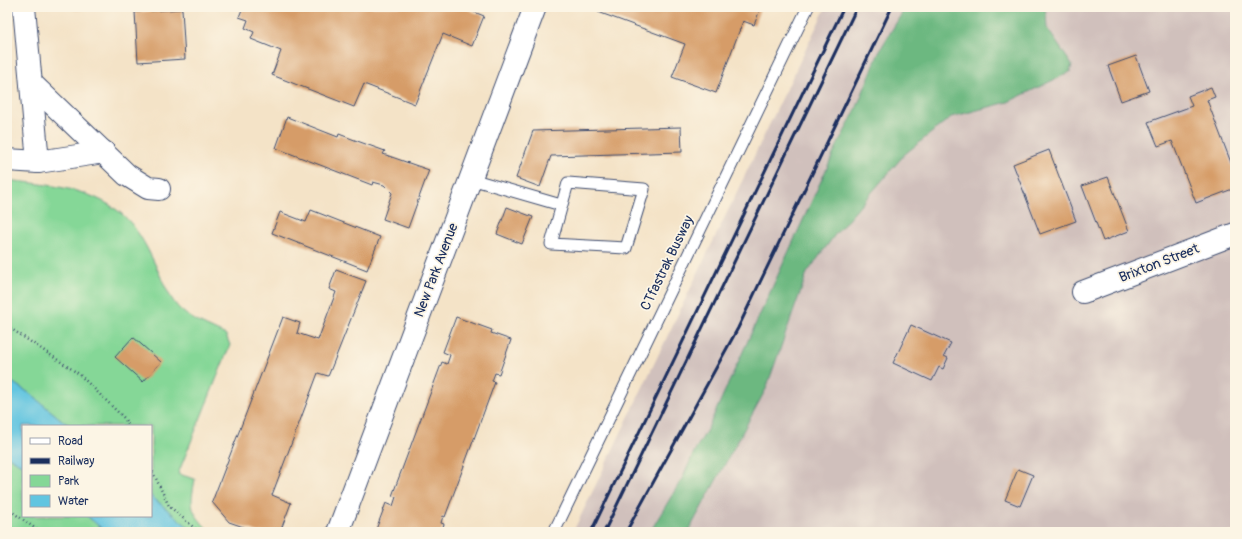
<svg xmlns="http://www.w3.org/2000/svg" width="1242" height="539" font-family="Pangolin,sans-serif">
	<style>
		.industrial { fill: #d0c0bc }
		.green { fill: #85d797; stroke: #50837a }
		.forest { fill: #6cb880; stroke: #44746f }
		.water { fill: #62c5e0; stroke: #3e7a9f }
		.building { fill: #d69c68 }
		.lines { fill: none; stroke-linecap: round; stroke-linejoin: round }
		.service-casing { stroke: #3c4a6e; stroke-width: 13 }
		.minor-casing { stroke: #3c4a6e; stroke-width: 24 }
		.secondary-casing { stroke: #3c4a6e; stroke-width: 24 }
		.path { stroke: #3c4a6e; stroke-width: 2.5; stroke-dasharray: 1 3; stroke-linecap: butt }
		.service { stroke: #fff; stroke-width: 11 }
		.minor { stroke: #fff; stroke-width: 22 }
		.secondary { stroke: #fff; stroke-width: 22 }
		.rail { stroke: #1b2f5e; stroke-width: 3 }
		.labels { text-anchor: middle; dominant-baseline: central; stroke-width: 3.5; stroke-linejoin: round; paint-order: stroke }
		.street-label { font-size: 14px; fill: #1b2f5e; stroke: #fcf5e5 }
	</style>
	<rect width="100%" height="100%" fill="#fcf5e5"/>
	<filter id="ink" filterUnits="userSpaceOnUse"><feTurbulence type="fractalNoise" baseFrequency=".025" numOctaves="2"/><feDisplacementMap in="SourceGraphic" scale="8" xChannelSelector="R" yChannelSelector="G"/><feConvolveMatrix kernelMatrix="1 2 1 2 8 2 1 2 1" color-interpolation-filters="sRGB"/></filter>
	<filter id="wash" filterUnits="userSpaceOnUse"><feTurbulence type="fractalNoise" baseFrequency=".012" numOctaves="4" result="noise"/><feDisplacementMap in="SourceGraphic" scale="16" xChannelSelector="R" yChannelSelector="G"/><feGaussianBlur stdDeviation="0.9" result="paint"/><feColorMatrix in="noise" values="0 0 0 0 0 0 0 0 0 0 0 0 0 0 0 0 0 1.4 0 .05"/><feComposite in="paint" operator="in"/></filter>
	<g filter="url(#wash)">
		<rect width="100%" height="100%" fill="#f4e3c7"/>
		<g class="industrial">
			<path d="M826 7H902V13L836 148 708 428 694 452 683 477 650 532H573Z"/>
			<path d="M1044 7H1235V532H688L766 389 807 273 834 236 905 154 951 117 1008 102 1072 65 1047 28 1046 13Z"/>
		</g>
		<g class="green">
			<path d="M7 180C47 185 90 187 122 214 139 229 150 253 159 273 164 284 169 296 177 306 189 320 210 327 226 335L230 345 178 474 195 479C190 508 189 509 210 532H194L151 496V426H69L29 393 7 379Z"/>
			<path d="M7 456 23 466V516H87L106 532H7Z"/>
		</g>
		<path class="forest" d="M902 7H1044L1046 13 1047 28 1072 65 1070 72 1008 102 951 117 905 154 834 236 807 273 766 389 688 532H650L683 477 694 452 708 428 836 148 856 109 880 50 902 13Z"/>
		<g class="water">
			<path d="M7 379 29 393 69 426H23V466L7 456Z"/>
			<path d="M151 496 194 532H106L87 516H151Z"/>
		</g>
		<g id="blocks">
			<g class="building">
				<path d="M74 7H94V8L74 10Z"/>
				<path d="M243 7H462L484 16 472 46 443 34 415 104 364 84 354 107 272 75 281 51 251 39 254 32 245 28 248 20 239 17Z"/>
				<path d="M600 7H761L754 25 743 21 716 93 672 77 685 44 598 12Z"/>
				<path d="M182 9 185 59 138 62 135 12Z"/>
				<path d="M1136 56 1149 91 1121 101 1108 66Z"/>
				<path d="M1211 87 1215 97 1207 100 1235 173V188L1196 203 1172 141 1158 146 1148 122 1192 106 1188 96Z"/>
				<path d="M287 117 338 137 339 134 360 142 385 151 383 154 429 170 408 228 383 219 392 193 384 185 373 182 372 185 276 148Z"/>
				<path d="M681 127 682 152 551 156 540 187 516 178 533 131Z"/>
				<path d="M1049 150 1076 221 1040 234 1013 164Z"/>
				<path d="M1108 177 1129 231 1103 241 1082 186Z"/>
				<path d="M507 207 533 217 522 244 497 234Z"/>
				<path d="M311 210 380 237 367 270 272 233 280 212 306 222Z"/>
				<path d="M336 270 366 281 329 374 328 376 318 373 272 495 291 503 280 532H258L229 522 212 502 283 317 300 323 297 333 318 340 336 292 329 289Z"/>
				<path d="M456 317 492 330 491 333 511 340 499 374 495 373 492 381 495 382 445 517 443 516 441 523 444 524 441 532H375L386 503 393 506 396 497 392 496 442 362 447 364 450 355 443 352Z"/>
				<path d="M911 325 951 343 944 356 948 358 943 369 939 367 932 381 893 363Z"/>
				<path d="M133 337 161 362 143 382 115 357Z"/>
				<path d="M1018 469 1033 475 1020 506 1005 500Z"/>
			</g>
		</g>
	</g>
	<g filter="url(#ink)">
		<use href="#blocks" fill-opacity="0" stroke="#3c4a6e" stroke-width="1"/>
		<g class="lines">
			<defs>
				<g id="service">
					<path d="M471 179 561 205"/>
					<path d="M568 183 644 189 626 248 551 244Z"/>
					<path d="M554 532 808 7"/>
				</g>
				<g id="minor">
					<path d="M24 7 38 162"/>
					<path d="M31 83 127 175 148 188 159 189"/>
					<path d="M7 160 38 162 104 152"/>
					<path d="M1083 292 1235 234"/>
				</g>
				<path id="secondary" d="M338 532 535 7"/>
			</defs>
			<use href="#service" class="service-casing"/>
			<use href="#minor" class="minor-casing"/>
			<use href="#secondary" class="secondary-casing"/>
			<g class="path">
				<path d="M7 326 79 374 124 418 129 426"/>
				<path d="M151 468 169 506 199 532"/>
				<path d="M7 508 40 532"/>
			</g>
			<use href="#service" class="service"/>
			<use href="#minor" class="minor"/>
			<use href="#secondary" class="secondary"/>
			<g class="rail">
				<path d="M591 532 844 7"/>
				<path d="M604 532 857 7"/>
				<path d="M626 532 738 328 892 7"/>
			</g>
		</g>
	</g>
	<g class="labels">
		<g class="street-label">
			<text transform="translate(667 263) rotate(-64)">CTfastrak Busway</text>
			<text transform="translate(1159 263) rotate(-21)">Brixton Street</text>
			<text transform="translate(436 270) rotate(-69)">New Park Avenue</text>
		</g>
	</g>
	<rect width="1242" height="539" fill="none" stroke="#fcf5e5" stroke-width="24"/>
	<rect x="22" y="425" width="130" height="92" fill="#fcf5e5" stroke="#a2a6af"/>
	<rect x="30" y="438" width="20" height="6" fill="#ffffff" stroke="#a2a6af"/>
	<text x="58" y="445" font-size="12" fill="#1b2f5e">Road</text>
	<rect x="30" y="458" width="20" height="6" fill="#1b2f5e" stroke="#a2a6af"/>
	<text x="58" y="465" font-size="12" fill="#1b2f5e">Railway</text>
	<rect x="30" y="475" width="20" height="12" fill="#85d797" stroke="#a2a6af"/>
	<text x="58" y="485" font-size="12" fill="#1b2f5e">Park</text>
	<rect x="30" y="495" width="20" height="12" fill="#62c5e0" stroke="#a2a6af"/>
	<text x="58" y="505" font-size="12" fill="#1b2f5e">Water</text>
</svg>
